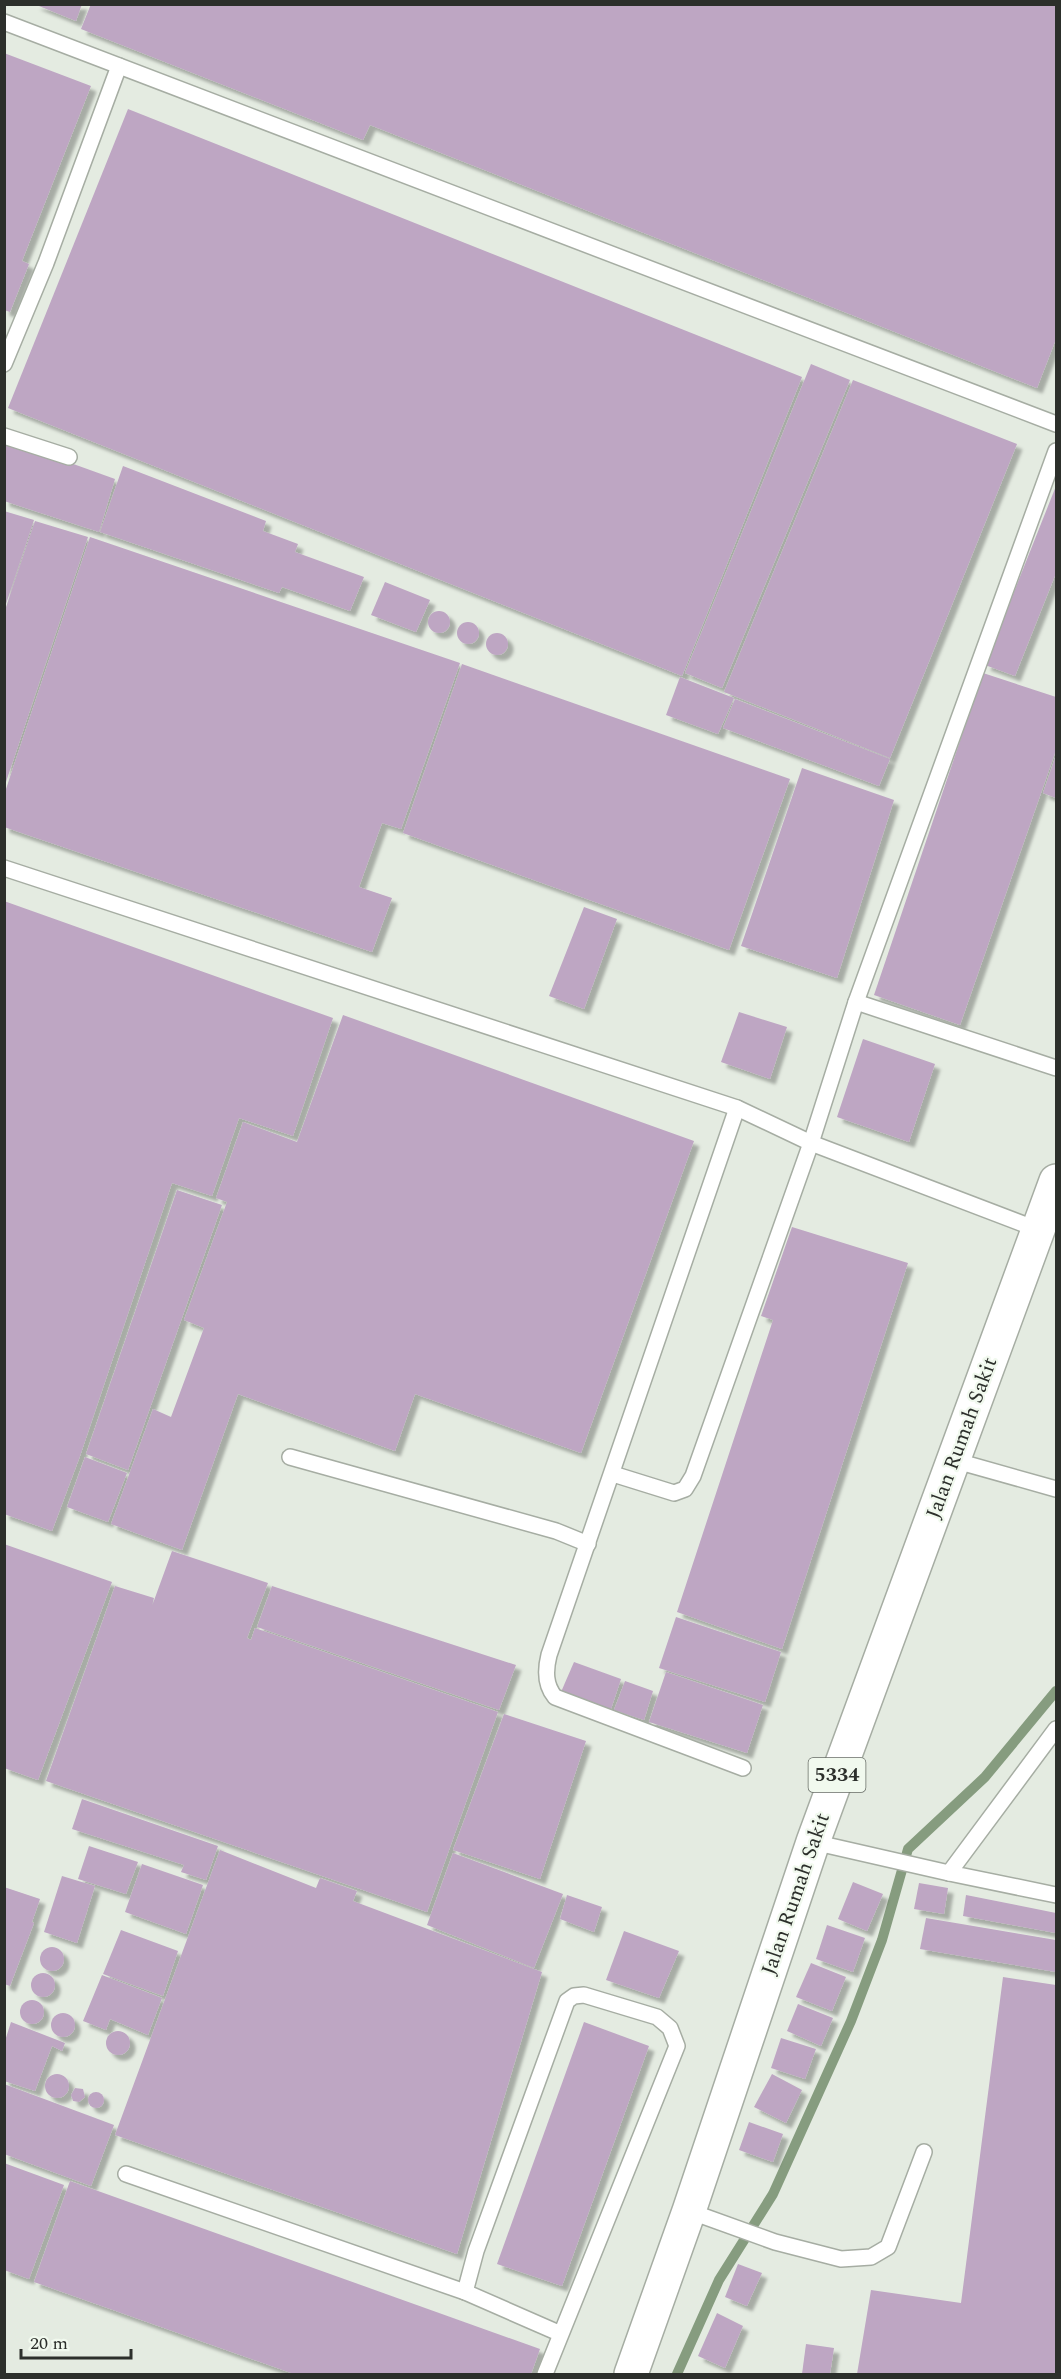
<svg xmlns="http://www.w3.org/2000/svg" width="1061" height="2379" font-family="Spectral,serif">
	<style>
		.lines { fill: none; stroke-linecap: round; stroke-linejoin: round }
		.stream { stroke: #869c7f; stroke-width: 10 }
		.building { fill: #bea6c3; filter: url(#shadow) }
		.service-casing { stroke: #a6ada3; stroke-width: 18 }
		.primary-casing { stroke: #a6ada3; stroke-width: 36 }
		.service { stroke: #fff; stroke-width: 15 }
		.primary { stroke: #fff; stroke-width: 33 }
		.labels { text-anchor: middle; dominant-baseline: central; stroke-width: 4.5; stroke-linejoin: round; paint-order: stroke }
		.shield { fill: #f1f9ee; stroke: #676c66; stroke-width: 1.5 }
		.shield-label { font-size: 20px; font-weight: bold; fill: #2c2f2b }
		.street-label { font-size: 21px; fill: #2c2f2b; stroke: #f1f9ee }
	</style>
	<defs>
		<filter id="shadow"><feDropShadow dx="5.5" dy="5.5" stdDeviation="1.5" flood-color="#0004"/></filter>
	</defs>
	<rect width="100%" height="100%" fill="#e4ebe1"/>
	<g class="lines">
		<path class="stream" d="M677 2374 719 2280 773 2194 851 2021 882 1940 908 1849 985 1777 1056 1691"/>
	</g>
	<g class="building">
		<path d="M34 4H82L76 21Z"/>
		<path d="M91 4H1056V339L1037 388 370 125 363 140 81 29Z"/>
		<path d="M4 53 91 86 22 261 29 264 10 312 4 310Z"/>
		<path d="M128 109 802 377 682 676 8 408Z"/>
		<path d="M811 364 850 380 722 688 685 673Z"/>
		<path d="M853 380 1017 444 890 758 724 692Z"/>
		<path d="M4 439 115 479 99 532 4 501Z"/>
		<path d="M123 466 266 521 263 531 298 544 295 552 364 577 350 611 282 587 279 593 100 532Z"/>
		<path d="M1056 486V573L1015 676 985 665Z"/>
		<path d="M4 511 34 520 5 607H4Z"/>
		<path d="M35 521 88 537 5 785 4 613Z"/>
		<path d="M90 537 460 663 401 829 382 823 359 887 392 898 372 952 4 827V795Z"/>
		<path d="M385 582 430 600 416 632 371 615Z"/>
		<circle cx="439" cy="622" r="11"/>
		<circle cx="468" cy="633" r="11"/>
		<circle cx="497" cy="644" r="11"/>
		<path d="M462 664 790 779 729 950 403 833Z"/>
		<path d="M983 673 1056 697V750L960 1025 874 995Z"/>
		<path d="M680 677 734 698 718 734 666 715Z"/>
		<path d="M735 699 890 759 879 786 723 728Z"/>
		<path d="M1056 755V798L1043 793Z"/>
		<path d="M802 768 894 800 837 978 741 946Z"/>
		<path d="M4 901 333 1018 293 1136 239 1118 212 1196 172 1183 80 1456 52 1531 4 1514Z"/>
		<path d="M584 907 617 919 584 1009 549 996Z"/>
		<path d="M739 1012 787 1027 770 1079 721 1062Z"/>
		<path d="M343 1015 694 1141 581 1453 415 1394 395 1451 238 1394 182 1550 111 1524 153 1409 171 1417 204 1328 184 1320 227 1202 216 1198 243 1122 297 1142Z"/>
		<path d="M863 1039 935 1064 909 1142 837 1117Z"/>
		<path d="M177 1190 222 1205 128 1470 86 1454Z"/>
		<path d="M792 1227 908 1263 782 1649 677 1612 773 1320 761 1316Z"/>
		<path d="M85 1457 127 1473 108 1522 67 1507Z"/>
		<path d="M4 1544 112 1582 38 1780 4 1768Z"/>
		<path d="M172 1551 268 1583 247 1638 251 1640 255 1628 498 1712 427 1912 46 1781 115 1586 154 1598 152 1606Z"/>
		<path d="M272 1586 516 1665 499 1710 257 1627Z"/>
		<path d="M676 1617 781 1652 765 1702 659 1668Z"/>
		<path d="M574 1662 621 1679 611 1709 561 1692Z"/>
		<path d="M666 1672 763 1705 747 1753 649 1722Z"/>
		<path d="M625 1681 653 1691 644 1720 614 1710Z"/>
		<path d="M504 1714 586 1741 540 1879 453 1850Z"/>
		<path d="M82 1799 218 1846 206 1880 181 1872 184 1865 72 1829Z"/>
		<path d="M89 1846 138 1862 126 1894 78 1879Z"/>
		<path d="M220 1850 316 1888 320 1878 357 1891 353 1901 542 1972 457 2254 115 2135Z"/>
		<path d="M453 1853 563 1894 534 1968 427 1925Z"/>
		<path d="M142 1864 203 1885 186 1934 125 1912Z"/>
		<path d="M62 1876 95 1886 77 1943 44 1932Z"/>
		<path d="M853 1882 883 1894 867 1931 838 1919Z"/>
		<path d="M919 1883 948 1888 944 1914 914 1909Z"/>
		<path d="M4 1887 40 1899 32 1922 34 1923 10 1986 4 1984Z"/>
		<path d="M567 1895 602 1907 594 1932 560 1919Z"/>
		<path d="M966 1895 1056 1913V1933L963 1916Z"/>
		<path d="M926 1918 1056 1940V1972L920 1949Z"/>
		<path d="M827 1925 865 1938 853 1972 816 1959Z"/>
		<path d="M121 1930 178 1951 163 1996 103 1974Z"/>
		<path d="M624 1931 679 1951 659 1998 606 1980Z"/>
		<circle cx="52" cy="1959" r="12"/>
		<path d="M811 1963 846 1977 832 2011 796 1997Z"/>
		<circle cx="43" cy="1985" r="12"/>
		<path d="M102 1975 162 1998 148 2035 110 2019 106 2030 83 2021Z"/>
		<path d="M1003 1977 1056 1985V2374H857L871 2290 961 2303Z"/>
		<circle cx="32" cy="2012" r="12"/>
		<path d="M798 2004 833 2018 821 2046 787 2031Z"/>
		<circle cx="63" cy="2025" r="12"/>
		<path d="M11 2022 65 2043 62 2051 52 2046 35 2091 4 2081V2044Z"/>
		<path d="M584 2022 649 2046 562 2286 497 2264Z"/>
		<circle cx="118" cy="2043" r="12"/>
		<path d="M781 2038 816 2049 805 2079 771 2068Z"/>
		<path d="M772 2074 802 2090 786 2123 754 2107Z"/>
		<circle cx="57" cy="2086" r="12"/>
		<path d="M4 2084 114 2125 91 2186 4 2154Z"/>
		<path d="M75 2088 83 2089 85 2097 79 2102 73 2101 71 2095Z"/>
		<circle cx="96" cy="2100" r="8"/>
		<path d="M749 2122 783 2134 773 2162 739 2150Z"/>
		<path d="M4 2163 64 2185 29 2279 4 2270Z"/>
		<path d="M70 2181 540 2349 531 2374H294L34 2282Z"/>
		<path d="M738 2264 762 2273 747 2306 725 2297Z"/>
		<path d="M717 2313 743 2326 725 2368 698 2356Z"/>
		<path d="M806 2344 834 2348 830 2374H802Z"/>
	</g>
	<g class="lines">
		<defs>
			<g id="service">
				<path d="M4 22 1056 424"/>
				<path d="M4 364 46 263 119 66"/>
				<path d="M4 436 69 457"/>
				<path d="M4 868 737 1108 811 1143 1039 1230"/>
				<path d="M856 1002 1056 451"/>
				<path d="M737 1108 549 1655C545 1671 545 1685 555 1697L743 1768"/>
				<path d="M290 1457 556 1531 588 1544"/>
				<path d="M953 1460 1056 1489"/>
				<path d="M613 1474 674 1493 685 1489 693 1476 811 1143 856 1002 1056 1068"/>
				<path d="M1056 1729 949 1873 1056 1895"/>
				<path d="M813 1842 949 1873"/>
				<path d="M126 2174 465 2292"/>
				<path d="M689 2211 775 2242 841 2259 871 2257 888 2247 924 2152"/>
				<path d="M545 2374 677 2046 670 2028 657 2017 584 1995 574 1996 567 2001 476 2251 465 2292 561 2334"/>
			</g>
			<path id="primary" d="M631 2374 689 2211 813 1842 1056 1181"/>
		</defs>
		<use href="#service" class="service-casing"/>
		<use href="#primary" class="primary-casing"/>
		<use href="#service" class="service"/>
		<use href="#primary" class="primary"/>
	</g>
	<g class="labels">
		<rect class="shield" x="808.5" y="1758" width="57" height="34" rx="4.5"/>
		<g class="shield-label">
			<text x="837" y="1775">5334</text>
		</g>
		<g class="street-label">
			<text transform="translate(962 1438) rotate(-70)">Jalan Rumah Sakit</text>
			<text transform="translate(796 1894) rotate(-71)">Jalan Rumah Sakit</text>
		</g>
	</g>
	<rect width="1061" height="2379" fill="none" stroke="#2c2f2b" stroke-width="12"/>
	<path d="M21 2349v9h110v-9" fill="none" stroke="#2c2f2b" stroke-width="3"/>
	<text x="30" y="2349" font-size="18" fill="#2c2f2b" stroke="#f1f9ee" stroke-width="4.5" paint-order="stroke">20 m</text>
</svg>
